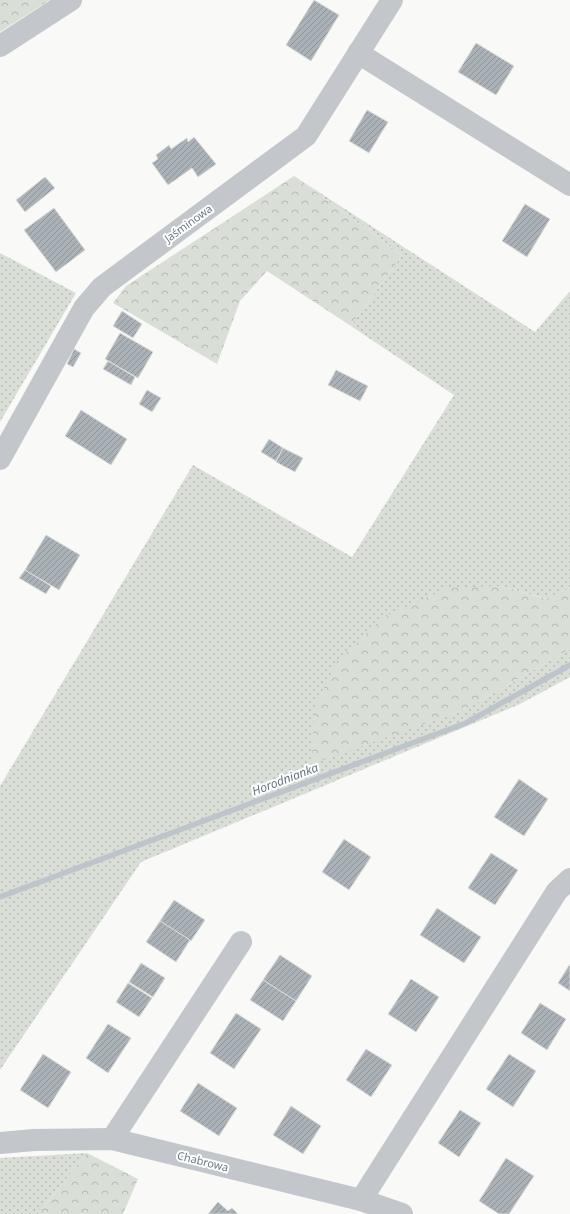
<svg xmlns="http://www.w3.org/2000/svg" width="570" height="1214" font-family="'Noto Sans',sans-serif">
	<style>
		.green { fill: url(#green-dots) }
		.forest { fill: url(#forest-crowns) }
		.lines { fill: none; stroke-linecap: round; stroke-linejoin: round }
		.stream { stroke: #bdc5cb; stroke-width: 5.5 }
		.building { fill: url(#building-hatch); stroke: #dbdbd9 }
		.minor { stroke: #c3c6ca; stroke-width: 22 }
		.tertiary { stroke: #c3c6ca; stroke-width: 22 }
		.labels { text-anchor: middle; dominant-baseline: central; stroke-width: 4; stroke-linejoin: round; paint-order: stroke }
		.street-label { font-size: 11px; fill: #6a7886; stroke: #fff }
		.water-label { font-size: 12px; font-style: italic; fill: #677781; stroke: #fff }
	</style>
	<defs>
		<pattern id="green-dots" width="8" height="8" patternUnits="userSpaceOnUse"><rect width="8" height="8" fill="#d9ded7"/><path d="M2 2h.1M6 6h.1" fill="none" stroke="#b4b9b4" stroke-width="1.8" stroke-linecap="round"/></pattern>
		<pattern id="forest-crowns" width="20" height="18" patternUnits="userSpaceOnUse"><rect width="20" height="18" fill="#d9ded7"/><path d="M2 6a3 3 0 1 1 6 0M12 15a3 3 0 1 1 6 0" fill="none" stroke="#b4b9b4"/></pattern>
		<pattern id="building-hatch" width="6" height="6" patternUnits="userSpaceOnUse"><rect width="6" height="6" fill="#aab1b7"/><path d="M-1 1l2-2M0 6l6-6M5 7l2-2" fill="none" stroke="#8e959a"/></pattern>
	</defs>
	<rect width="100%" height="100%" fill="#f9f9f7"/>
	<g class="green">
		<path d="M294 176 535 332 570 291V588L547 599 501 586 312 763 466 709 570 649V677L520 704 141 862 0 1070V786L193 465 352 557 454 395 351 326 402 255Z"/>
		<path d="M0 253 76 293 0 422Z"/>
		<path d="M87 1153 38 1214H0V1158Z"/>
	</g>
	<g class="forest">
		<path d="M0 0H50L0 32Z"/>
		<path d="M294 176 402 255 351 326 267 271 240 301 217 364 113 303 126 286Z"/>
		<path d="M501 586 546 599 570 588V649L466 709 312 764 314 708 337 661 385 616 448 588Z"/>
		<path d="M87 1153 138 1179 123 1214H38Z"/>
	</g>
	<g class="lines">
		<path class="stream" d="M0 897 466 723 570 665"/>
	</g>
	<g class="building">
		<path d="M314 0 339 15 311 61 286 45Z"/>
		<path d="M476 43 514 66 496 95 458 72Z"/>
		<path d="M367 110 388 122 369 153 349 141Z"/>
		<path d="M194 137 216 164 198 177 192 168 168 185 152 163 158 159 156 155 169 145 171 149 187 138 188 142Z"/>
		<path d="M45 177 55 188 25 212 16 200Z"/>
		<path d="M525 204 550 219 527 257 502 241Z"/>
		<path d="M54 208 85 250 56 272 24 230Z"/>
		<path d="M122 311 142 324 133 338 113 326Z"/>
		<path d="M120 333 153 352 138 378 105 359Z"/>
		<path d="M74 349 81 353 73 367 67 364Z"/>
		<path d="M108 361 135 377 131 385 103 369Z"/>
		<path d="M336 370 368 386 360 401 328 385Z"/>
		<path d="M147 390 161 398 152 412 139 404Z"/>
		<path d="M81 410 127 439 111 465 65 436Z"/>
		<path d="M269 439 283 448 276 461 261 452Z"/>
		<path d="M283 448 303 458 295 472 276 462Z"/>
		<path d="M46 535 80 555 59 590 25 570Z"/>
		<path d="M25 570 51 586 46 594 19 578Z"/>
		<path d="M519 779 548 799 524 836 494 817Z"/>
		<path d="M344 839 371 857 349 890 322 872Z"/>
		<path d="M491 853 518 870 495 905 468 888Z"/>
		<path d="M174 900 205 920 191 941 160 921Z"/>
		<path d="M437 908 481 937 464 963 420 935Z"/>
		<path d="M160 921 190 940 176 962 146 942Z"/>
		<path d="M280 955 312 976 296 1001 263 980Z"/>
		<path d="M141 963 165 978 153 997 129 982Z"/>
		<path d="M570 964V991L558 983Z"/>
		<path d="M411 979 439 997 416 1032 388 1014Z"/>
		<path d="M263 980 296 1001 283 1021 250 1000Z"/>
		<path d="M128 983 152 998 139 1017 116 1002Z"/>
		<path d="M540 1003 566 1019 547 1050 521 1033Z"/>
		<path d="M236 1013 261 1029 234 1069 210 1053Z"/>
		<path d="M108 1024 131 1038 108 1073 86 1058Z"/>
		<path d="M366 1049 392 1065 371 1097 346 1080Z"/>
		<path d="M43 1054 71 1072 48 1108 20 1090Z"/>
		<path d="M509 1054 536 1071 513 1107 486 1089Z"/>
		<path d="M198 1083 237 1108 219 1136 180 1111Z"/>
		<path d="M291 1106 321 1126 303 1154 273 1135Z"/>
		<path d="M460 1110 481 1123 459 1157 438 1143Z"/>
		<path d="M506 1158 534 1176 509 1214H499L479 1201Z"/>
		<path d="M218 1202 228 1211 232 1208 238 1214H208Z"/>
	</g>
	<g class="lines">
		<g class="minor">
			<path d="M358 53 570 185"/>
			<path d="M0 459 84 308 102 287 306 136 392 0"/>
			<path d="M112 1139 241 942"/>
			<path d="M0 1143 34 1140 112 1139 361 1200 402 1214"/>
			<path d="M361 1200 557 891 570 879"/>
		</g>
		<path class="tertiary" d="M0 46 71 0"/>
	</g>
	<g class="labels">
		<g class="street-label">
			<text transform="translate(188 223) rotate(-36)">Jaśminowa</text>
			<text transform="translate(203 1161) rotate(14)">Chabrowa</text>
		</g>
		<g class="water-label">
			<text transform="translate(285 779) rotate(-21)">Horodnianka</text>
		</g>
	</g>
</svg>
